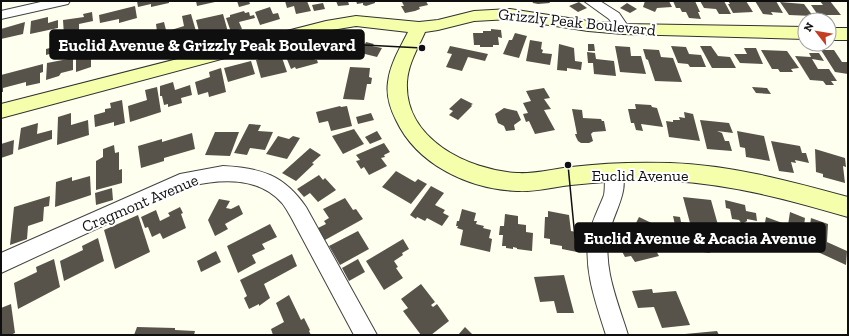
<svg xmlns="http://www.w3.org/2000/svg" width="849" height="336" font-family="'Zilla Slab',serif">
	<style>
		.building { fill: #58534a }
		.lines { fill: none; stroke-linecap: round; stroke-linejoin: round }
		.street-casing { stroke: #424242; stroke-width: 2 }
		.secondary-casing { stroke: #313131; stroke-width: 2 }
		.street { fill: #fff; fill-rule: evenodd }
		.secondary { fill: #f5ffab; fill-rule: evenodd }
		.labels { text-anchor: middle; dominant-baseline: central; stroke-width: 4; stroke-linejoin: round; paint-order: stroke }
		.street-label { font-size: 16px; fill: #0f0f0f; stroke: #fff }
		.leader { fill: none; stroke: #0f0f0f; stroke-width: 1.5 }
		.callout-dot { fill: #0f0f0f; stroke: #fff; stroke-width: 1.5 }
		.callout { fill: #0f0f0f; stroke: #0f0f0f; stroke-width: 1.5 }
		.callout-label { font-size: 17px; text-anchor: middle; font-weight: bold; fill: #fff }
	</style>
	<rect width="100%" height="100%" fill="#fffff0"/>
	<g class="building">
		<path d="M137 1H169V3L151 7V4L138 7Z"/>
		<path d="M196 1H215V2L197 6Z"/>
		<path d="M237 1H249L250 4 239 7Z"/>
		<path d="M285 1H307L311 11 296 14 294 6 287 8Z"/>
		<path d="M336 1H348L349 5 338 6Z"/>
		<path d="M356 1H375V3L366 6 363 5V3L357 4Z"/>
		<path d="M403 1H426L428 5 419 7 420 9 415 11 405 13 401 6H404L402 2Z"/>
		<path d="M532 1H549L550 3 538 4 533 3Z"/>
		<path d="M645 1H669L672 7 657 8 655 12 643 7Z"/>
		<path d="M673 1H695L700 12H698L701 19 689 18 686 12H682L680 8H676Z"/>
		<path d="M700 1H724L731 14H719L716 9 704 8Z"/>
		<path d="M728 1H746L753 12 733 13 728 4H730Z"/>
		<path d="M755 1H776L783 13 771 12 773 15 763 14Z"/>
		<path d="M820 1H830L841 15H818L811 5H823Z"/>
		<path d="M579 2 587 8 578 12 569 6Z"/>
		<path d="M780 2 804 4 813 16 789 15Z"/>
		<path d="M323 3 325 9 314 11 312 5Z"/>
		<path d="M627 3 637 9 630 13 620 8Z"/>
		<path d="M135 6 137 18 119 23V19L100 23 99 15Z"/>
		<path d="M270 7 273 14 278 13 280 19 260 25 255 12Z"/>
		<path d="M244 11 245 13 249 12 250 16 254 15 255 18 239 22 242 29 231 32 226 18 230 17V15Z"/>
		<path d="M92 12 93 21 79 24V32L64 36 63 20 84 17 83 14Z"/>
		<path d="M191 14 198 38 181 42 180 39 170 41 168 31 184 26 182 16Z"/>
		<path d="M223 14 228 32 207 37 206 34 200 35 196 20Z"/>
		<path d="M48 17V23L58 20V28L30 34 31 21Z"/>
		<path d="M25 22 23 34 1 39V29Z"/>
		<path d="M164 22 166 30 157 32 156 24Z"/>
		<path d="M491 29 501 30 502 38 498 37 499 45H493V47H480V45H474L473 33H483V31H491Z"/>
		<path d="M515 33 527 36 519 58 503 54 509 40H512Z"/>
		<path d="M343 37 365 44 366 42 374 44 372 46 382 48 377 57 361 53 359 54 352 53 332 47 337 40 340 41Z"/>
		<path d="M103 40 104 49 91 53V67L76 72V57H78V43Z"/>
		<path d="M530 40 542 42 541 49 543 50 542 53 552 54 550 65 526 61Z"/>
		<path d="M64 44V50L46 55V49Z"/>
		<path d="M559 44 574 48 575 61 582 62 581 70 567 68V71L557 70Z"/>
		<path d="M588 44H594L595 51H588Z"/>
		<path d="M450 46 488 54 485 61 468 57 462 71 446 67 452 54 447 53Z"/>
		<path d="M615 46 630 47 631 56H641L646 74 620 72Z"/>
		<path d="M671 46 686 47 689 54 701 55 706 67H690L688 64 678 63Z"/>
		<path d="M700 46H711L718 56 730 57 736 68H712Z"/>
		<path d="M744 48H756L763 64 740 63 734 54H747Z"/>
		<path d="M297 49 300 56 311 53 315 60H317L318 63 296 69 295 67 291 69 284 52Z"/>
		<path d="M643 49 659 50 661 57 673 58 682 82 655 81 648 60 646 59Z"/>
		<path d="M761 50 787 51 799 68 791 69 793 72H780L778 69H772Z"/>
		<path d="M821 50H834L842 62H848V74L835 72Z"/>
		<path d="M280 52 287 72 261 78 256 60Z"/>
		<path d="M587 52 595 53 596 59 614 61 616 76 594 74 593 63H588Z"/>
		<path d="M809 53H819L824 61 812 59 818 69H829L837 81H831L834 85H826L823 81 810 80 795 56 811 57Z"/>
		<path d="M73 58V70L61 73 59 76 46 80 47 63Z"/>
		<path d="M251 61 255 74 228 82 224 68Z"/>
		<path d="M43 64V72L40 73V83L26 86V82L3 88V92H1V75Z"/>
		<path d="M350 67 370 68 369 77 372 78 371 84H367L364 100 343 99Z"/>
		<path d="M221 68 226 92 209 97 208 92 198 95 195 82 210 77 209 72Z"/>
		<path d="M173 82 175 90 190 85 192 95 181 98 182 103 168 107V104L164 105 162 96H160V86Z"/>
		<path d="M157 87 161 112 130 122 128 106 147 100 145 90Z"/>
		<path d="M752 87 767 88 771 94 756 93Z"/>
		<path d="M544 88 550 98 544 99 551 109 544 110 555 130 535 134 529 121 526 122 523 114 528 113 523 103 531 101 526 91Z"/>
		<path d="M461 98 473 104 471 105 472 106 458 120 449 115 453 111 449 109Z"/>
		<path d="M122 100 125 123 114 126V122L95 127 94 115 105 112V109L111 108 110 103Z"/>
		<path d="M635 104 651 105 652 107 657 108 663 127 641 124 643 131 636 130 634 123H631L628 109H636Z"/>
		<path d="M340 106 341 107 347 106 352 126 331 131 328 121 319 123 316 112Z"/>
		<path d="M504 108 517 111 521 120 514 125 515 130 506 131 504 126 498 123 495 114Z"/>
		<path d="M572 109 582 110 583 118 601 119 602 121H604L606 131 593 132 591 134 593 141 589 143H581L578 141 576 137 575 134H577Z"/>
		<path d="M684 112 693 114 700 141 669 137 666 121 673 122V120H680L679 117 685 118Z"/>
		<path d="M71 113V125L88 120 89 135 57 145 58 117Z"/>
		<path d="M371 113 374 120 358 124 356 117Z"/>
		<path d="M700 120 729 123 733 133 717 131 722 133 725 141H729L732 151 707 149Z"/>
		<path d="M38 123 37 134 52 130V139L18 150 21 128Z"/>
		<path d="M249 124 261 125 258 131 273 132 265 150 250 148 247 155 234 153Z"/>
		<path d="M354 129 364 144 343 154 332 136Z"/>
		<path d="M377 131 382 139 370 144 365 137Z"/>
		<path d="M737 131 764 136 770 161 746 157 745 148 740 147Z"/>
		<path d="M215 132H239L230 156 205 155Z"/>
		<path d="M192 133 195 149 164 158V161L141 168 138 146 162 139V142Z"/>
		<path d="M278 136 289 139 293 136 300 138 287 159 266 154Z"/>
		<path d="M14 140 13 154 1 158V144Z"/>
		<path d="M771 141 800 146 802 153H806L809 163 795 160 796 163 791 162 794 173 779 171Z"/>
		<path d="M384 143 390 152 384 155 385 157 381 158 387 166 369 175 364 167 361 169 356 161 360 160 356 155Z"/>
		<path d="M114 145 115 153 119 152V170L122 169V183L96 190V161L103 157V149Z"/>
		<path d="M310 148 321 155 312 163 314 164 296 181 282 173Z"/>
		<path d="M815 149 845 158 846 167 843 166 845 183 823 177V174L816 172Z"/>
		<path d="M396 171 415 182 418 179 427 184 411 204 382 187Z"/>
		<path d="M319 175 323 180 325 178 336 190 318 202 310 193 304 197 297 189Z"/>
		<path d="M90 176 91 195 55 207 56 182 72 177V181Z"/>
		<path d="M431 186 444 193 435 205 445 210 443 213 449 216 442 226 427 218 425 221 417 217 416 219 410 215Z"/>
		<path d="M112 188 113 200 96 205 95 193Z"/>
		<path d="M50 196 49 206 44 207 43 221 28 226 27 239 10 245 14 207Z"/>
		<path d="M683 197 711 200 718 225 703 224 710 253 696 251 695 245 673 243 669 225H675L673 216 680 217 681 222 690 223Z"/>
		<path d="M345 198 353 210 356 209 363 219 325 240 318 228 326 224 324 221 329 218 323 209Z"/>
		<path d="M219 199 230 201 226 208 231 209 239 205 243 214 225 224 228 229 215 236 208 220Z"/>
		<path d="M725 200 745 205 746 211 756 213 757 221 747 219V221L742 224 739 220 732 219 730 209 726 208Z"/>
		<path d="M180 207 183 213 181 214 186 228 163 239 160 233 152 237 148 227 145 228 141 217 156 210 160 221 170 216 168 213Z"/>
		<path d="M462 209 476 213 474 221H477L476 224 484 226 483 228 491 230 489 238 492 239 490 252 460 245 463 230 457 228 458 226H456L457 221H459Z"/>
		<path d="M548 211 569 215 571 231 576 232 577 252 562 249V246L550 244V239L544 238 545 217H548Z"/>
		<path d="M790 212 805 218 802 243 764 228 766 217 788 225Z"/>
		<path d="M505 214 518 216V224L526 225V232L533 233 532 251 517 249V248L513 247V249L506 248V246H502L503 235H499L500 226H504Z"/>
		<path d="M138 215 150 252 115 269 104 230Z"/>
		<path d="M639 217 662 228 660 234 664 235 662 240 658 239 655 249 659 256 635 262 631 256 625 257 617 242 628 239Z"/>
		<path d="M811 218 828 224 827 242 847 251 846 265 807 247Z"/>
		<path d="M270 224 277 237 262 244 265 249 252 255 256 263 238 273 227 246Z"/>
		<path d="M358 231 369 249 340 265 329 246Z"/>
		<path d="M98 238 104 261 64 281 60 261 83 250 82 246Z"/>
		<path d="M403 239 409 249 402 253 403 255 394 261 398 267 396 268 403 278 384 290 366 261Z"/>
		<path d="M216 251 221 262 201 272 197 261Z"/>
		<path d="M292 254 297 266 264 284 270 298 259 306V304L249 309 244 298 247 296 240 280Z"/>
		<path d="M54 259 60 287 18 309 14 283 37 272 36 267Z"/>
		<path d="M358 259 365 272 349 281 342 268Z"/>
		<path d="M564 275 574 313H557L554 301 540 302 534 277Z"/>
		<path d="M421 284 435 302 431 305 433 307 437 304 449 321 431 335H421L403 311 408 308 401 299Z"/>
		<path d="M652 289 653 293 676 291 690 325 662 328 654 307 638 308 632 291Z"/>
		<path d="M289 295 301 320 304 318 310 330 309 331 311 335H273L271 329 284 322 276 303Z"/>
		<path d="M11 304 15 333 10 335H1V308Z"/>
		<path d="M137 327 175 328V330L195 331 194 335H134Z"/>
		<path d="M465 327 473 335H458Z"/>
		<path d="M717 331 719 335H685V334Z"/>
	</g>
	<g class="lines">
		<defs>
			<g id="street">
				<path d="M45 1H70L68 4 1 19V11Z"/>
				<path d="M584 1H600L619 13 630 29 628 32 623 33 618 32 609 19Z"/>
				<path d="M223 166C261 168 284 175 306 207L377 335H354L292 219C289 214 286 208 282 203 258 176 221 179 189 186L1 273V253L180 174Z"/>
				<path d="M614 166 620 168C631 188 615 210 610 230 601 265 618 302 628 335H606C596 303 583 269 589 235 592 221 599 208 604 195 606 186 603 176 608 168Z"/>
			</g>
			<g id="secondary">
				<path d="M510 9 588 21 623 24 805 27V39L623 34 588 31 510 19 474 21 438 30 425 32C418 48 408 64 407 82 404 139 468 170 517 173 535 174 553 169 571 167 603 163 637 162 670 163 731 165 790 181 848 197V217C790 200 731 184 671 181 638 180 604 181 571 185 553 187 535 192 517 191 469 189 417 165 396 120 390 108 386 95 388 82 390 64 400 48 408 32L356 26 326 31 1 118V104L326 21 356 16 419 22 438 20 474 11Z"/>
				<rect x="829" y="28" width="19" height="12"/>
			</g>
		</defs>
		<use href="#street" class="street-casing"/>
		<use href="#secondary" class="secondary-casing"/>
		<use href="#street" class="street"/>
		<use href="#secondary" class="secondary"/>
	</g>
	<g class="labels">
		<g class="street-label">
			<text transform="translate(577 22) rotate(6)">Grizzly Peak Boulevard</text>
			<text x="640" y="175">Euclid Avenue</text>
			<text transform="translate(140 203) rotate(-23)">Cragmont Avenue</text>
		</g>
	</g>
	<path class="leader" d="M422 48L364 45M568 165L575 238"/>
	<g class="callout-dot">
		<circle cx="422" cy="48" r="4"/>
		<circle cx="568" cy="165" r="4"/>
	</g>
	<g class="callout">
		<rect x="50" y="30" width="314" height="29" rx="4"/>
		<rect x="575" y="223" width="250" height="29" rx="4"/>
	</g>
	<g class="callout-label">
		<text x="207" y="51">Euclid Avenue &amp; Grizzly Peak Boulevard</text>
		<text x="700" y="244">Euclid Avenue &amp; Acacia Avenue</text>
	</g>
	<rect width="849" height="336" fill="none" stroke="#0f0f0f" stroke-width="4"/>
	<g transform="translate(817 32) rotate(301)"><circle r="19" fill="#ffffff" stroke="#9f9f9f"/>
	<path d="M0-3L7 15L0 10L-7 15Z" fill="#c43e21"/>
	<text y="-6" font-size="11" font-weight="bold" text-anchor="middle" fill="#0f0f0f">N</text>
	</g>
</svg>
